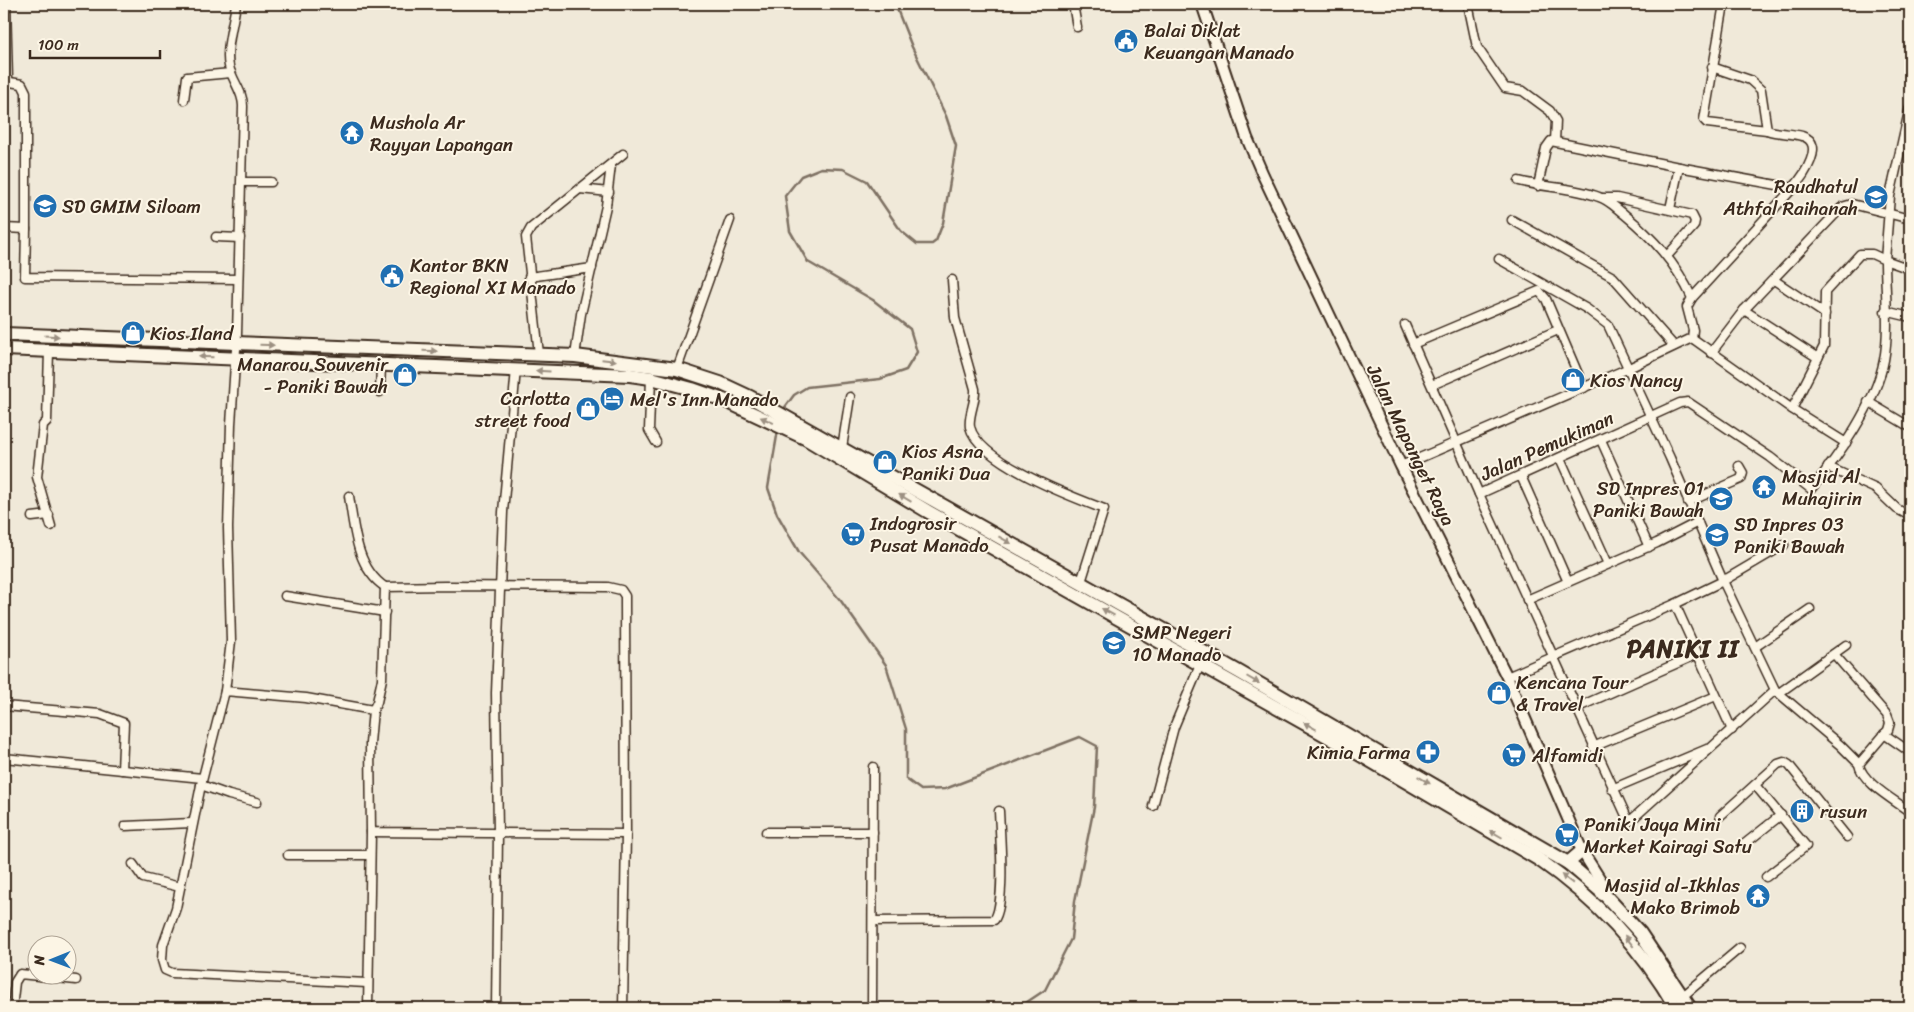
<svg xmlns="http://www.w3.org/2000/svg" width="1914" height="1012" font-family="Sriracha,sans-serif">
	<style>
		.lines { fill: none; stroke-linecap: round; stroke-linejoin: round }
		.stream { stroke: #7e7163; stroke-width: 2.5 }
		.minor-casing { stroke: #3b2a1e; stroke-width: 11 }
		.tertiary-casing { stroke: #3b2a1e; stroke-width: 14 }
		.trunk-casing { stroke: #3b2a1e; stroke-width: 16 }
		.minor { stroke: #fcf5e5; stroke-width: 8 }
		.tertiary { stroke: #fcf5e5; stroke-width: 10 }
		.trunk { stroke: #fcf5e5; stroke-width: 12 }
		.oneway { fill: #9c9082 }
		.labels { text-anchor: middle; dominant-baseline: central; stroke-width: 4; stroke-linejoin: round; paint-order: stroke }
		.poi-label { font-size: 19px; fill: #3b2a1e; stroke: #fcf5e5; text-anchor: start }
		.street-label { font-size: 19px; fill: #3b2a1e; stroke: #fcf5e5 }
		.district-label { font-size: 24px; font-weight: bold; letter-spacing: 1px; fill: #3b2a1e; stroke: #fcf5e5 }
	</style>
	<rect width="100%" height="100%" fill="#f0e9d9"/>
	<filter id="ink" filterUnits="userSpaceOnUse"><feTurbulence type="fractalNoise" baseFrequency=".02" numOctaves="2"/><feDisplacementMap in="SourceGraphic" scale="10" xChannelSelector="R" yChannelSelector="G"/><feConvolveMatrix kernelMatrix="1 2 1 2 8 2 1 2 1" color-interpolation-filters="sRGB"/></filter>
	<g filter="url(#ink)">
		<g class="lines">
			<g class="stream">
				<path d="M783 410 794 395 807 387 880 379 906 370 917 352 910 329 873 300 808 262 790 231 785 196 801 176 821 168 843 169 867 181 901 231 917 244H932L936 241 943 223 956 146 946 116 912 47 895 4"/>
				<path d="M778 430 768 488 777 514 799 552 841 601 886 665 906 729V779L921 790 945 789 1080 737 1097 746 1094 807 1075 901 1071 939 1045 990 1018 1008"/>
			</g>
			<defs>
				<g id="minor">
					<path d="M6 4 8 80"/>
					<path d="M1073 4 1077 27"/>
					<path d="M1468 4 1477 47 1505 88 1523 91 1550 111 1556 121 1555 141"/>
					<path d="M1724 4 1704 120 1707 123 1767 130"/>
					<path d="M1712 67 1750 80 1761 90 1767 130C1778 134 1790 133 1802 136 1827 143 1803 177 1793 188"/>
					<path d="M4 81 22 84 26 92V229L4 228"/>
					<path d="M184 100 187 77 231 73"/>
					<path d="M1910 107 1890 196 1885 260 1910 269"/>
					<path d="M1519 181C1546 188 1574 187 1599 197 1609 200 1616 208 1624 214 1653 238 1676 263 1692 298L1687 307 1693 330 1692 338"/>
					<path d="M242 182H271"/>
					<path d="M1538 186 1546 148 1551 141 1679 167"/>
					<path d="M580 189 609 192"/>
					<path d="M1603 198H1617L1692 215 1695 221 1694 226 1667 256"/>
					<path d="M1670 209 1679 167 1793 188 1692 298"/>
					<path d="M1512 220 1613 277 1674 346"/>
					<path d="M26 229 25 277 238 279"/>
					<path d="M216 237 240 238"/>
					<path d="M1499 259 1587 309 1608 325 1670 458 1723 581 1775 690 1840 745 1859 764"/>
					<path d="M529 277 592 268"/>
					<path d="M952 280 955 318 975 389C976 402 968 415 970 427 979 462 1072 497 1104 509L1081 582"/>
					<path d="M1774 280 1825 314"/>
					<path d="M1744 310 1818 358"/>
					<path d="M1885 311 1910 317"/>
					<path d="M1405 325 1479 494 1680 403 1688 402 1770 457 1811 489C1839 456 1876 403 1884 360 1890 328 1885 292 1885 260L1872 254H1860L1825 292 1824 346 1792 409 1846 443"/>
					<path d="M1413 344 1539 291 1546 299 1584 388"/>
					<path d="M49 351 47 421 43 425 37 477 51 526"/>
					<path d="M1711 353 1744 310 1842 207 1852 204 1910 219"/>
					<path d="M539 354 526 237 531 228 623 154"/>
					<path d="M575 356 581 314 606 206 611 165"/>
					<path d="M677 369 730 220"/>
					<path d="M651 378 649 430 656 442"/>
					<path d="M1432 385 1558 330"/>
					<path d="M380 392 381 365"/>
					<path d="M1868 402 1910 427"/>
					<path d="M1601 440 1649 547"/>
					<path d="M842 448 850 397"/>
					<path d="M1560 458 1608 564"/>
					<path d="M1401 466 1629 368 1692 338 1792 409"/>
					<path d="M1828 467 1876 489 1897 509 1910 516"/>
					<path d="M1521 476 1568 582"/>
					<path d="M1479 494 1629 822 1775 690"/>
					<path d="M349 496C354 527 356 568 385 587"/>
					<path d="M1688 502 1741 479 1743 473 1739 466"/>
					<path d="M32 517 49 515"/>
					<path d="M445 586 608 587 621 590 625 596V605L626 834 371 832 370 743 373 710 377 702 382 679 385 587Z"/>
					<path d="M285 596 385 612"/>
					<path d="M1527 600 1657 543 1698 522"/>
					<path d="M1675 604 1732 730"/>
					<path d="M1755 647 1810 609"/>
					<path d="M1834 654 1887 715 1890 723 1888 730 1859 764C1861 782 1896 801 1910 812"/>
					<path d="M1507 677 1675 604 1723 581 1784 545"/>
					<path d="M225 691 231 641 228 528 231 424 237 334 243 106C243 91 232 81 229 66 225 50 234 20 236 4"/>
					<path d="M1779 693 1846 645"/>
					<path d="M4 706 100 714 124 723 122 770"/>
					<path d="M1576 708 1698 654"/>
					<path d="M1884 734 1910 752"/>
					<path d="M1593 747 1716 696"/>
					<path d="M4 758 202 778"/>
					<path d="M201 785 229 795 257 802"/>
					<path d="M1755 785 1806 846 1766 877"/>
					<path d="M1612 789 1707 749"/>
					<path d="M1153 806 1174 727 1200 665"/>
					<path d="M1720 816 1778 764 1784 762 1789 765 1847 837"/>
					<path d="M125 826 192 823"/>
					<path d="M766 832H873"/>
					<path d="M1742 846 1781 815"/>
					<path d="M288 855H369"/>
					<path d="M133 864 143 878 180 887"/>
					<path d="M874 921 994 920C1006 905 1000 834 999 811"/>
					<path d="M367 983 172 973 165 970 162 960 163 945 176 908 201 785 225 691 306 698 373 710"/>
					<path d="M1683 996 1740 948"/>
					<path d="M12 1008 15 982 20 974 76 980"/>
					<path d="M368 1008 371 832"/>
					<path d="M496 1008 498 832 496 693 503 512 516 369"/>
					<path d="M623 1008 626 834"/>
					<path d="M872 1008 873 767"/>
				</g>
				<path id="tertiary" d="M1202 4 1247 138 1263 175 1401 466 1507 677 1582 851 1604 886 1605 892 1602 895"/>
				<g id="trunk">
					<path d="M4 334 575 356 677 369 720 383 750 397 1239 672 1568 863 1604 894 1640 933 1690 1008"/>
					<path d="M4 349 630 375 651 378 692 389 726 401 805 438 927 511 1352 750 1538 859C1596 899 1641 947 1676 1008"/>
					<path d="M1568 863 1582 851"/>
				</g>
			</defs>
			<use href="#minor" class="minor-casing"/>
			<use href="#tertiary" class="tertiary-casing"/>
			<use href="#trunk" class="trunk-casing"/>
			<use href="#minor" class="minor"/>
			<use href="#tertiary" class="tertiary"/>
			<use href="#trunk" class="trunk"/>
		</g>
		<defs><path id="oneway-solid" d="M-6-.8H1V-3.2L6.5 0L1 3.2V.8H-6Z" transform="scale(1.25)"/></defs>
		<g class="oneway">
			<use href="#oneway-solid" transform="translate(52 336) rotate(3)"/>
			<use href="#oneway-solid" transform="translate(267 345) rotate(2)"/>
			<use href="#oneway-solid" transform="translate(430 351) rotate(2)"/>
			<use href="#oneway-solid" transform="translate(206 357) rotate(-178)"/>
			<use href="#oneway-solid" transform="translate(609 360) rotate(6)"/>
			<use href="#oneway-solid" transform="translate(543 371) rotate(-177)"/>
			<use href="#oneway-solid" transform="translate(767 420) rotate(-156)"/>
			<use href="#oneway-solid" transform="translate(905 498) rotate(-149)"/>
			<use href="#oneway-solid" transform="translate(1005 540) rotate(29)"/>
			<use href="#oneway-solid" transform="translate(1108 612) rotate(-151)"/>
			<use href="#oneway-solid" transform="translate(1253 680) rotate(30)"/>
			<use href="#oneway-solid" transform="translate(1310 726) rotate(-151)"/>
			<use href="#oneway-solid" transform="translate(1424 780) rotate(31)"/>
			<use href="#oneway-solid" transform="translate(1496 834) rotate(-150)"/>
			<use href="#oneway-solid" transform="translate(1567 879) rotate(-142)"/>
			<use href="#oneway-solid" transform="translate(1629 941) rotate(-128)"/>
		</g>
	</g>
	<defs>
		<symbol id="civic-disc" viewBox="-11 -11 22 22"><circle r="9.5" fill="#1f6fb2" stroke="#fcf5e5"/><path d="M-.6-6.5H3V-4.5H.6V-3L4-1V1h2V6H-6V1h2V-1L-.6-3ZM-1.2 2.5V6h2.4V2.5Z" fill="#fff"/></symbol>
		<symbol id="temple-disc" viewBox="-11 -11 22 22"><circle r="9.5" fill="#1f6fb2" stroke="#fcf5e5"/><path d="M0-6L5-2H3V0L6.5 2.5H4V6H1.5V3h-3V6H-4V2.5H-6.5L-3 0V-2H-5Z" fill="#fff"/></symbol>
		<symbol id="school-disc" viewBox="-11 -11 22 22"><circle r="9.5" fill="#1f6fb2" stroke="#fcf5e5"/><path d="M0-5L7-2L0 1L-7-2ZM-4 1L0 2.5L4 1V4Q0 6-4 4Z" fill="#fff"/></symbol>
		<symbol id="shop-disc" viewBox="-11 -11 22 22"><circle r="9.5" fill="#1f6fb2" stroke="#fcf5e5"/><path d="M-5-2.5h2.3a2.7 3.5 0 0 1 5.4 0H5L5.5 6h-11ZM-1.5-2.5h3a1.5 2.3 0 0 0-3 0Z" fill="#fff"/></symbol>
		<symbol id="hotel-disc" viewBox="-11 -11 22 22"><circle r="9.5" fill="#1f6fb2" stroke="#fcf5e5"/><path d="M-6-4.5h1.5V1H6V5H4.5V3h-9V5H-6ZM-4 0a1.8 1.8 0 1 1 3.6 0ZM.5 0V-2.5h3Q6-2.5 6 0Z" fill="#fff"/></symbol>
		<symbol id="supermarket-disc" viewBox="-11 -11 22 22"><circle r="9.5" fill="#1f6fb2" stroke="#fcf5e5"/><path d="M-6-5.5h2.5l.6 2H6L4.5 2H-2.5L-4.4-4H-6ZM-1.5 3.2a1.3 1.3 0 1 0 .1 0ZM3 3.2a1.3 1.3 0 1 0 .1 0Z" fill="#fff"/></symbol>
		<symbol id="pharmacy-disc" viewBox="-11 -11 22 22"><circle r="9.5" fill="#1f6fb2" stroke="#fcf5e5"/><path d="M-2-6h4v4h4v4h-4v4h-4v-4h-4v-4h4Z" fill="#fff"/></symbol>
		<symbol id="building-disc" viewBox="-11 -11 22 22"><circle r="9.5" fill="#1f6fb2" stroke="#fcf5e5"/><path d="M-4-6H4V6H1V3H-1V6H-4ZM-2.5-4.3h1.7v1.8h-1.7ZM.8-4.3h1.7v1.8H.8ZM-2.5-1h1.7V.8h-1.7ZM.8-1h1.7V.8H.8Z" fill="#fff"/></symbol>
	</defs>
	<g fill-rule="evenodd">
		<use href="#civic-disc" x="1112" y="27" width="28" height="28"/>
		<use href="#temple-disc" x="338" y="119" width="28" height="28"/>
		<use href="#school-disc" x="1862" y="183" width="28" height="28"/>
		<use href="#school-disc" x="31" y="192" width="28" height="28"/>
		<use href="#civic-disc" x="378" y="262" width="28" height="28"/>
		<use href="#shop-disc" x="119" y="319" width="28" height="28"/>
		<use href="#shop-disc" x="391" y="361" width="28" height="28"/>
		<use href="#shop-disc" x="1559" y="366" width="28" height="28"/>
		<use href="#hotel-disc" x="598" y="385" width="28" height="28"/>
		<use href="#shop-disc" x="574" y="395" width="28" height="28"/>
		<use href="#shop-disc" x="871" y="448" width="28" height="28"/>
		<use href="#temple-disc" x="1750" y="473" width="28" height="28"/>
		<use href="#school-disc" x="1707" y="485" width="28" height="28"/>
		<use href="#supermarket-disc" x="839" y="520" width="28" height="28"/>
		<use href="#school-disc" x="1703" y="521" width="28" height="28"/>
		<use href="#school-disc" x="1100" y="629" width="28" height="28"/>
		<use href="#shop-disc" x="1485" y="679" width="28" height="28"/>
		<use href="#pharmacy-disc" x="1414" y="738" width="28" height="28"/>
		<use href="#supermarket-disc" x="1500" y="741" width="28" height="28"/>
		<use href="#building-disc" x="1788" y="797" width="28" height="28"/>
		<use href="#supermarket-disc" x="1553" y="821" width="28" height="28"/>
		<use href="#temple-disc" x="1744" y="882" width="28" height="28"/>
	</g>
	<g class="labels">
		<g class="poi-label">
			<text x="1144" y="30">Balai Diklat<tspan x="1144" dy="22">Keuangan Manado</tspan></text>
			<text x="370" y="122">Mushola Ar<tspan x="370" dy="22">Rayyan Lapangan</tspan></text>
			<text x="1858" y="186" text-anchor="end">Raudhatul<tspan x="1858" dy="22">Athfal Raihanah</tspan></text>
			<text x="62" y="206">SD GMIM Siloam</text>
			<text x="410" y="265">Kantor BKN<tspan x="410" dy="22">Regional XI Manado</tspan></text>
			<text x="150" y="333">Kios Iland</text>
			<text x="388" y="364" text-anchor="end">Manarou Souvenir<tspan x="388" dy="22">- Paniki Bawah</tspan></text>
			<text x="1590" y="380">Kios Nancy</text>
			<text x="570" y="398" text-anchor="end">Carlotta<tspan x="570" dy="22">street food</tspan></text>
			<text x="630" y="399">Mel's Inn Manado</text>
			<text x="902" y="451">Kios Asna<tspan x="902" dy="22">Paniki Dua</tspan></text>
			<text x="1782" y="476">Masjid Al<tspan x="1782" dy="22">Muhajirin</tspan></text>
			<text x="1704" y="488" text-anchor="end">SD Inpres 01<tspan x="1704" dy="22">Paniki Bawah</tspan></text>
			<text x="870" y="523">Indogrosir<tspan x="870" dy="22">Pusat Manado</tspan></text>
			<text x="1734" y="524">SD Inpres 03<tspan x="1734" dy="22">Paniki Bawah</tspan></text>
			<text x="1132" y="632">SMP Negeri<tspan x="1132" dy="22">10 Manado</tspan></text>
			<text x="1516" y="682">Kencana Tour<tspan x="1516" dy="22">&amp; Travel</tspan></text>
			<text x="1410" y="752" text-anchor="end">Kimia Farma</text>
			<text x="1532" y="755">Alfamidi</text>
			<text x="1820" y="811">rusun</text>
			<text x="1584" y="824">Paniki Jaya Mini<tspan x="1584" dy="22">Market Kairagi Satu</tspan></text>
			<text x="1740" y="885" text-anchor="end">Masjid al-Ikhlas<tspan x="1740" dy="22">Mako Brimob</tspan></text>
		</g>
		<g class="street-label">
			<text transform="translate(1411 445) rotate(64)">Jalan Mapanget Raya</text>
			<text transform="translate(1547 446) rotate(-24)">Jalan Pemukiman</text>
		</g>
		<g class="district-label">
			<text x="1683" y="649">PANIKI II</text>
		</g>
	</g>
	<rect width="1914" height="1012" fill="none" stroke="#fcf5e5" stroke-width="20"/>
	<rect x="10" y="10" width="1894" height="992" fill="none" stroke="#3b2a1e" stroke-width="2" filter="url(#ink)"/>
	<g transform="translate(52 960) rotate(269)"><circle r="24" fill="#fcf5e5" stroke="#afa495"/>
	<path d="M0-4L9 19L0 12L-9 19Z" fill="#1f6fb2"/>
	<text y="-8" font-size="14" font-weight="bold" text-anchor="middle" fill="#3b2a1e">N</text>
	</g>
	<path d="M30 50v8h130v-8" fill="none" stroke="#3b2a1e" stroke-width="2.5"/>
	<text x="38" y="50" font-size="15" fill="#3b2a1e" stroke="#fcf5e5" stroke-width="4" paint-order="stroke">100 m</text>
</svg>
